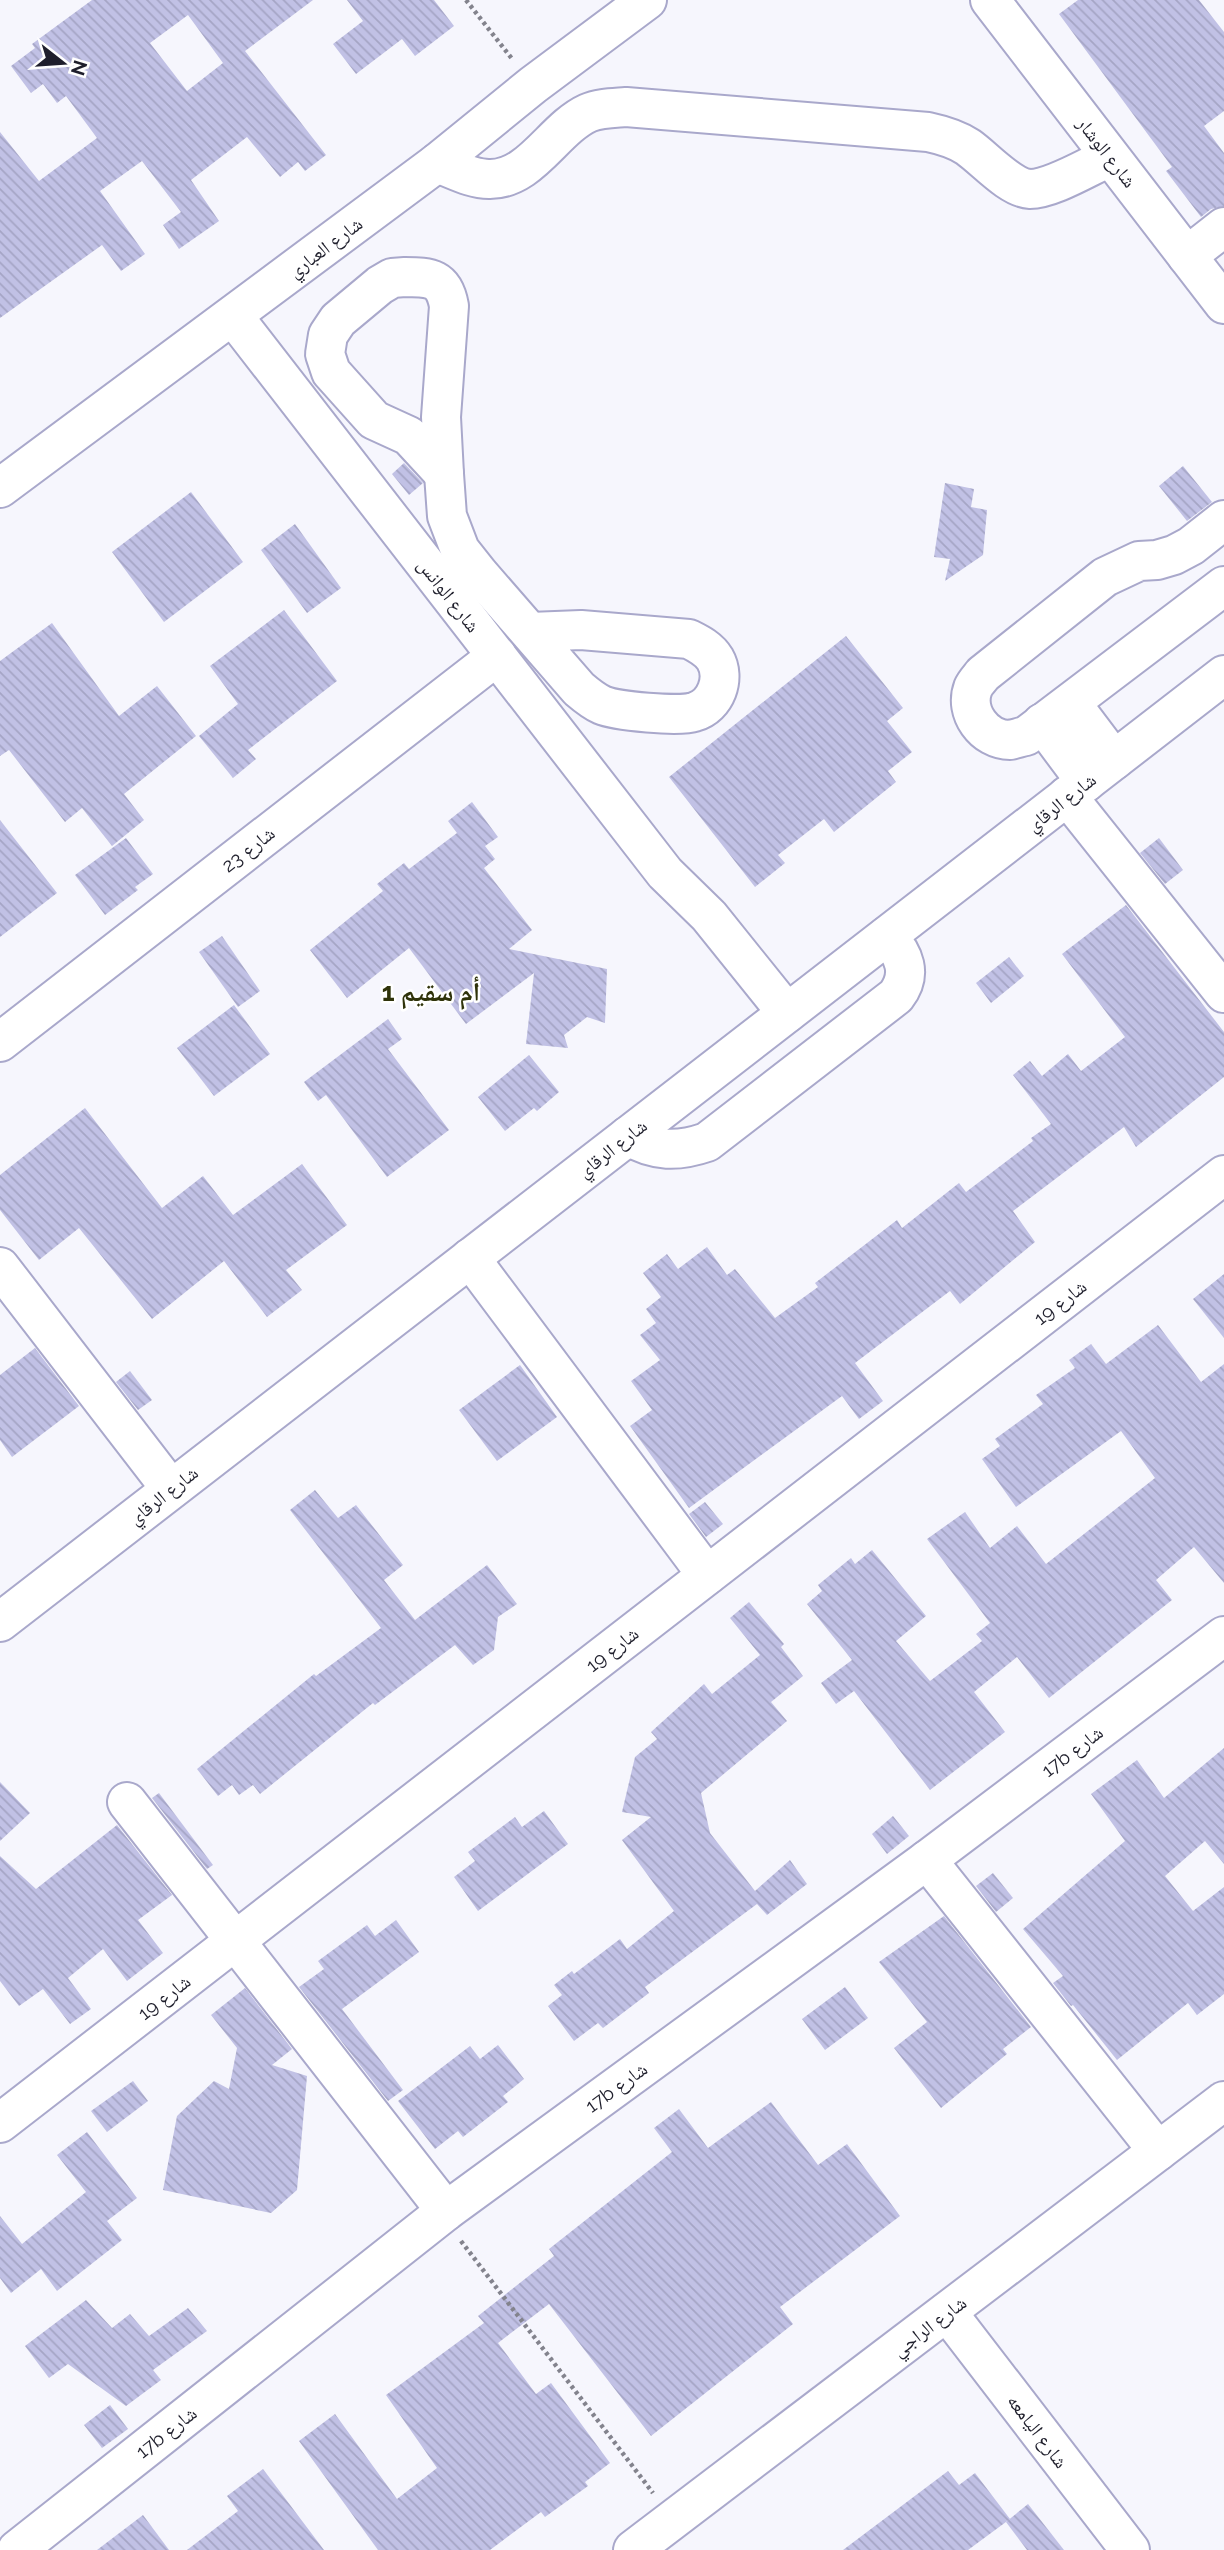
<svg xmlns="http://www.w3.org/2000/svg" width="1224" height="2550" font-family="Raleway,'Noto Naskh Arabic',sans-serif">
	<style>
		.building { fill: url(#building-back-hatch); fill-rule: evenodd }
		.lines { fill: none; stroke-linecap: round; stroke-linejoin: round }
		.minor-casing { stroke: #a9a8cb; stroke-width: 42 }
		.path { stroke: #83838d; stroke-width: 4.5; stroke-dasharray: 3.5 3.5; stroke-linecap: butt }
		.minor { stroke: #fff; stroke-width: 38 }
		.labels { text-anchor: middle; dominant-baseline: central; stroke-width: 5; stroke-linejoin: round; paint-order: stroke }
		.street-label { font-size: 19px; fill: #1f1f2c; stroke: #fff }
		.district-label { font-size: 26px; font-weight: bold; fill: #2f330a; stroke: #fff }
	</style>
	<defs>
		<pattern id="building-back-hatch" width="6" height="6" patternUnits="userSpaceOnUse" patternTransform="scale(1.75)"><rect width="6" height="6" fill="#c1c1e5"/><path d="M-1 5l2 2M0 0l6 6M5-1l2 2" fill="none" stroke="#a5a5c5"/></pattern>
	</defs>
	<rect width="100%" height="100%" fill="#f6f6fd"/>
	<g class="building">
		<path d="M92 0H313L245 51 326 155 305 171 298 162 280 177 247 137 191 180 219 221 179 249 163 225 181 212 142 161 100 191 145 254 121 271 102 245 0 318V132L39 181 97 138 66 96 57 103 43 84 31 93 11 66 35 48 32 44ZM188 15 223 63 187 91 150 43Z"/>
		<path d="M347 0H434L454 26 415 56 402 39 356 74 333 44 363 21Z"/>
		<path d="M1078 0H1199L1224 32V111L1204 126 1224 153V206L1211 209 1201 217 1166 171 1172 167 1059 14Z"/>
		<path d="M404 463 423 483 409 495 392 474Z"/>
		<path d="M1183 466 1212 502 1187 521 1159 486Z"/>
		<path d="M945 483 974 489 971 507 987 510 983 555 945 581 950 559 934 557Z"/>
		<path d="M191 492 243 562 164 622 112 552Z"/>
		<path d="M295 524 341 588 307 613 261 550Z"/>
		<path d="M284 610 337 681 248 750 256 759 233 778 199 736 238 704 210 666Z"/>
		<path d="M52 623 119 716 157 686 196 736 124 794 144 820 112 846 82 808 65 822 9 750 0 756V661Z"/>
		<path d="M846 636 903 708 887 721 912 752 888 771 896 782 834 832 824 819 778 855 785 863 755 887 669 777Z"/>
		<path d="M472 802 498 837 485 846 495 859 484 868 532 930 509 949 607 969 605 1023 587 1017 564 1035 568 1048 526 1044 534 973 466 1024 409 948 347 998 310 950 383 891 377 884 404 863 409 869 457 833 448 821Z"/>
		<path d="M0 820 57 893 0 937Z"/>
		<path d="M126 838 153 874 135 887 138 890 105 915 75 875Z"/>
		<path d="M1159 838 1183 870 1165 884 1140 853Z"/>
		<path d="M1126 905 1224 1032V1077L1136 1147 1124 1127 1013 1211 1035 1242 960 1304 950 1291 855 1363 883 1401 859 1419 842 1396 689 1508 630 1426 652 1410 631 1381 660 1360 640 1335 656 1323 646 1309 661 1297 643 1273 667 1254 678 1269 707 1247 727 1275 735 1269 775 1318 818 1287 815 1283 897 1220 902 1228 959 1183 966 1192 1033 1141 1031 1138 1051 1124 1013 1075 1030 1061 1042 1076 1068 1054 1081 1071 1125 1037 1062 954Z"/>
		<path d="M222 936 260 991 238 1007 199 952Z"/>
		<path d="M1009 957 1024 976 991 1003 976 983Z"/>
		<path d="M234 1005 270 1054 214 1096 177 1048Z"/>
		<path d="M388 1019 402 1039 388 1049 449 1130 387 1177 326 1095 318 1101 304 1082Z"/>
		<path d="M529 1055 559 1092 537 1111 534 1108 505 1131 478 1097Z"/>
		<path d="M85 1108 162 1208 203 1176 233 1215 302 1164 347 1225 286 1270 302 1290 267 1317 224 1261 152 1319 79 1228 39 1260 0 1210V1175Z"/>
		<path d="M1224 1274V1338L1193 1299Z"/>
		<path d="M1158 1325 1201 1382 1224 1364V1583L1194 1547 1156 1580 1172 1600 1049 1698 1017 1657 974 1692 1005 1732 930 1790 854 1691 836 1704 821 1683 852 1660 807 1604 822 1591 818 1585 851 1558 855 1564 872 1550 926 1616 896 1641 930 1681 982 1641 976 1634 990 1623 927 1539 965 1512 990 1548 1017 1526 1046 1564 1155 1478 1121 1431 1016 1507 982 1459 1000 1446 995 1439 1043 1404 1036 1395 1075 1368 1069 1360 1091 1344 1106 1364Z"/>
		<path d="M35 1348 79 1406 12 1457 0 1440V1375Z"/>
		<path d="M520 1365 557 1417 497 1461 459 1410Z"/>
		<path d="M130 1371 152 1400 138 1410 116 1382Z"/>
		<path d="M315 1490 338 1518 356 1505 403 1565 384 1580 415 1620 487 1565 517 1604 498 1617 494 1650 473 1665 455 1645 375 1705 373 1703 260 1794 253 1785 239 1795 232 1785 218 1796 197 1769 314 1674 316 1676 381 1628 290 1510Z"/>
		<path d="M705 1502 723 1524 706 1537 689 1514Z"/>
		<path d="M749 1602 784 1644 781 1647 803 1676 771 1702 787 1721 701 1793 710 1833 755 1891 790 1860 807 1884 767 1915 757 1904 645 1987 649 1993 603 2028 598 2023 574 2041 548 2006 562 1995 554 1985 572 1971 574 1974 620 1939 627 1949 674 1911 622 1840 651 1817 622 1812 635 1757 657 1739 651 1732 704 1684 712 1694 760 1655 730 1618Z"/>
		<path d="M1224 1748V1864L1205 1841 1165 1876 1193 1911 1224 1887V1994L1197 2015 1188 2003 1117 2060 1073 2005 1071 2006 1053 1983 1063 1976 1023 1929 1125 1841 1091 1794 1137 1760 1164 1798Z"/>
		<path d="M0 1782 30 1813 0 1841Z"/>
		<path d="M159 1793 213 1865 207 1869 152 1798Z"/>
		<path d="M544 1811 568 1844 478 1911 454 1877 475 1861 468 1852 515 1817 522 1827Z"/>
		<path d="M893 1816 909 1836 887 1854 872 1834Z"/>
		<path d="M117 1825 172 1895 138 1920 163 1953 127 1981 103 1949 68 1978 91 2009 70 2024 43 1989 19 2006 0 1981V1856L36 1889Z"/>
		<path d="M993 1873 1013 1898 996 1912 976 1886Z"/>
		<path d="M944 1916 1031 2027 1003 2049 1007 2054 941 2108 894 2048 927 2022 879 1962Z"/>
		<path d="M396 1920 419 1952 342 2009 403 2090 388 2101 299 1987 324 1969 318 1961 367 1925 375 1936Z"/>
		<path d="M845 1987 868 2018 825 2050 802 2019Z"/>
		<path d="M245 1988 292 2049 272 2065 307 2076 297 2190 271 2213 163 2190 177 2116 214 2081 229 2089 237 2048 211 2015Z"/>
		<path d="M498 2045 524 2079 503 2096 508 2102 463 2137 458 2131 435 2149 398 2101 470 2046 480 2059Z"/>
		<path d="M133 2081 148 2101 107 2132 91 2111Z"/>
		<path d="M771 2102 818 2165 847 2144 900 2216 780 2307 793 2324 651 2436 549 2304 498 2343 536 2394 551 2383 610 2463 585 2482 588 2486 545 2517 541 2512 490 2550H378L299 2441 335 2414 397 2499 437 2468 386 2395 484 2323 478 2316 554 2256 549 2249 672 2152 654 2128 679 2109 708 2148Z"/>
		<path d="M87 2132 137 2198 107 2221 122 2240 57 2291 41 2269 11 2293 0 2278V2216L22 2244 86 2192 57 2155Z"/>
		<path d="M86 2300 112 2328 130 2314 149 2336 188 2308 207 2331 153 2370 161 2380 126 2406 68 2364 49 2378 25 2346Z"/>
		<path d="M110 2405 128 2429 102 2448 84 2425Z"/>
		<path d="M263 2469 324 2550H187L238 2511 227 2496Z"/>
		<path d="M948 2471 959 2485 975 2473 1010 2519 968 2550H843Z"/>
		<path d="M1028 2504 1064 2550H1027L1006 2522Z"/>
		<path d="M143 2515 169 2550H97Z"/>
	</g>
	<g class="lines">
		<defs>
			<g id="minor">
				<path d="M990 0 1224 304"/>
				<path d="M437 163C454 169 471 179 489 179 531 180 553 129 588 113 599 108 613 108 626 107L928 132C942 135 956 139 968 147 985 159 1010 188 1030 189 1052 189 1089 166 1110 157"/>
				<path d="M1187 256 1224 227"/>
				<path d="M405 277C431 277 444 278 449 306L441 417 444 474 409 436 374 420 331 372 325 354 328 335 338 320 380 285 392 278Z"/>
				<path d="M233 316 665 873 709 916 787 1013"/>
				<path d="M444 474 447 516 460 550 479 574 579 689C586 695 593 701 602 705 616 711 679 717 694 712 716 706 726 678 715 659 709 649 699 644 689 639L581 630 530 632"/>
				<path d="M0 488 437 163 533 85 647 0"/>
				<path d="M1224 520 1191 546 1174 555 1157 560 1139 561 1105 577 983 674C980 678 975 683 973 688 964 712 984 740 1010 740 1015 739 1021 737 1026 736L1224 586"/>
				<path d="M1071 703 1114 760"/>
				<path d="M1042 723 1086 782"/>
				<path d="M1067 796 1224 993"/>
				<path d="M0 1042 497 656"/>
				<path d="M628 1136C655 1152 678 1152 707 1142L896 996C913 974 904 954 887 936"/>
				<path d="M470 1258 707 1575"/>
				<path d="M0 1267 171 1489"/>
				<path d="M0 1622 1224 675"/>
				<path d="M127 1802 446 2211"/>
				<path d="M927 1860 1158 2151"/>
				<path d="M0 2123 1224 1175"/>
				<path d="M947 2312 1130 2550"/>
				<path d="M17 2550 446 2211 927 1860 1224 1636"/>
				<path d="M633 2550 1224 2101"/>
			</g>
		</defs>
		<use href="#minor" class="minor-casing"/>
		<g class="path">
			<path d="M466 0 513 60"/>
			<path d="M461 2241 653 2493"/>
		</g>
		<use href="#minor" class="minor"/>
	</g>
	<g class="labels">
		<g class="street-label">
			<text transform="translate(1107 152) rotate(52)">شارع الوشار</text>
			<text transform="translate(325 247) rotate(-37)">شارع العباري</text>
			<text transform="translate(449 595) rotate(52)">شارع الوانس</text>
			<text transform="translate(1061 802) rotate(-38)">شارع الرقاي</text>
			<text transform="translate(248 849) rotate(-38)">شارع 23</text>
			<text transform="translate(612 1148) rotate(-38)">شارع الرقاي</text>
			<text transform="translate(1060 1302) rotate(-38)">شارع 19</text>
			<text transform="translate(163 1495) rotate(-38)">شارع الرقاي</text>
			<text transform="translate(612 1649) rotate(-38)">شارع 19</text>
			<text transform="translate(1072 1751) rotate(-37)">17b شارع</text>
			<text transform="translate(164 1997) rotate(-38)">شارع 19</text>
			<text transform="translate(616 2087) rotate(-36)">17b شارع</text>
			<text transform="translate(929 2326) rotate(-37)">شارع الراجي</text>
			<text transform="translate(1038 2431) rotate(53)">شارع اليامعه</text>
			<text transform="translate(166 2432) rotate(-38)">17b شارع</text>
		</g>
		<g class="district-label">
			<text x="431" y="992">أم سقيم 1</text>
		</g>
	</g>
	<g transform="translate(63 63) rotate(107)" stroke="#ffffff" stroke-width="5" paint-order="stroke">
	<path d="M0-5L12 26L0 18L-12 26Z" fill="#1f1f2c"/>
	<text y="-10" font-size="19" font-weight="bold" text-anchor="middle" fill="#1f1f2c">N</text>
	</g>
</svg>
